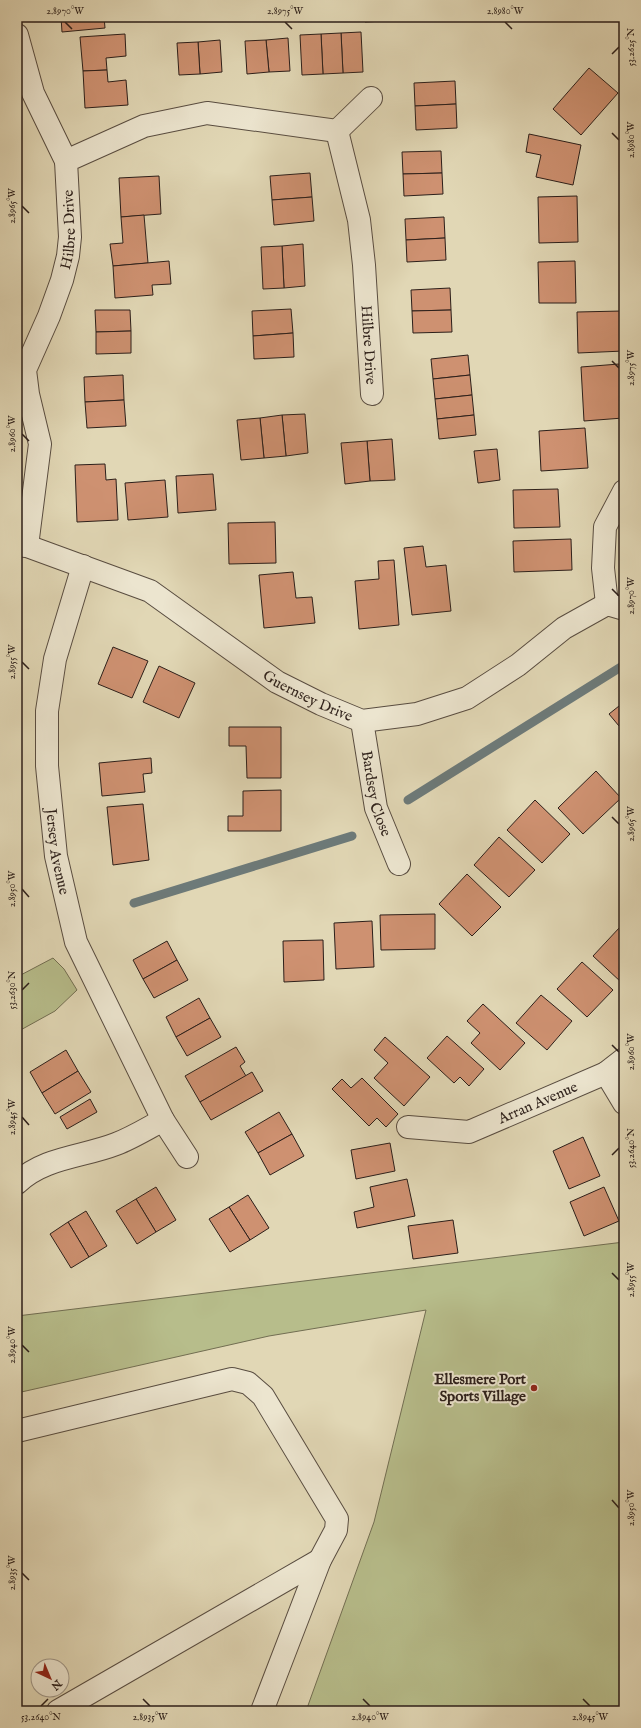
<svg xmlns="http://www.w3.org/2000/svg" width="641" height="1728" font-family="'IM FELL English',serif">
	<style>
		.green { fill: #b7bd8b; stroke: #726e52 }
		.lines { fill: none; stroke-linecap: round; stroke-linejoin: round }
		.stream { stroke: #6d7a79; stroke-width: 9 }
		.building { fill: #ce9171; stroke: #2c1f1a }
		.minor-casing { stroke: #594d41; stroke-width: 24 }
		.minor { stroke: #ece5cf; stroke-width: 22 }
		.ticks { fill: none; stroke: #2c1f1a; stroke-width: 1.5 }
		.poi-dot { fill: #8f2418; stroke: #ece5cf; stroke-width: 1.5 }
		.labels { text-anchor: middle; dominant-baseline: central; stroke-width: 4; stroke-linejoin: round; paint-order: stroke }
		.street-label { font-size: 15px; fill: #2c1f1a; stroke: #ece5cf }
		.poi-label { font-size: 15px; font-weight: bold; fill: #2c1f1a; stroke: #ece5cf; text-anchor: end }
		.neatline { fill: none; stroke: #2c1f1a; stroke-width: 1.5 }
		.ticks-label { font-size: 10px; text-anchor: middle; fill: #2c1f1a }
	</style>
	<rect width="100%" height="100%" fill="#e1d7b5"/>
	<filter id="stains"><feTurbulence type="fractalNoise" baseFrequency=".005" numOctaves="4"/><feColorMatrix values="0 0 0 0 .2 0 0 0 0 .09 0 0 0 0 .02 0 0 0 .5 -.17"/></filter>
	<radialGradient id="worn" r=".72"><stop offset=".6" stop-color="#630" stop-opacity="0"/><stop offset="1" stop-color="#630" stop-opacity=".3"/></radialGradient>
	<g class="green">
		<path d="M53 958 64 969 77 990 55 1011 17 1032V977Z"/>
		<path d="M624 1242V1711H306L374 1522 426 1310 269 1336 17 1393V1316Z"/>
	</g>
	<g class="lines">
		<g class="stream">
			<path d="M408 800 624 665"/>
			<path d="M134 903 352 836"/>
		</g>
	</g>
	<g class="building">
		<path d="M61 17H104L105 28 62 32Z"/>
		<path d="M365 17H402V20L365 22Z"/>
		<path d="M361 32 363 72 343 73 341 33Z"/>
		<path d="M341 33 343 73 323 74 321 34Z"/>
		<path d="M125 34 126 56 106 58 107 70 83 71 80 37Z"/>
		<path d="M321 34 323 74 302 75 300 35Z"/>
		<path d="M288 38 290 71 269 72 266 40Z"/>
		<path d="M622 39H624V87Z"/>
		<path d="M220 40 222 72 200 74 198 42Z"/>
		<path d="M266 40 269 72 247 74 245 41Z"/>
		<path d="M198 42 200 74 179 75 177 43Z"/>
		<path d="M589 68 618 93 581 135 553 109Z"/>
		<path d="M107 70 108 82 126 80 128 105 85 108 83 71Z"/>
		<path d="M455 81 456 104 415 106 414 83Z"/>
		<path d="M456 104 457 128 416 130 415 106Z"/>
		<path d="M529 134 581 145 573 185 536 177 541 155 526 152Z"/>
		<path d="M441 151 442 173 403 174 402 152Z"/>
		<path d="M310 173 312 197 272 200 270 176Z"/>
		<path d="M442 173 443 194 404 196 403 174Z"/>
		<path d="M159 176 161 214 121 217 119 178Z"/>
		<path d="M577 196 578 242 539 243 538 197Z"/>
		<path d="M312 197 314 221 274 225 272 200Z"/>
		<path d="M144 215 148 263 113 266 110 244 123 243 121 217Z"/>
		<path d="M444 217 445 238 406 240 405 219Z"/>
		<path d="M445 238 446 260 407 262 406 240Z"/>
		<path d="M303 244 305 286 284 288 282 246Z"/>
		<path d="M282 246 284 288 263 289 261 247Z"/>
		<path d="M169 261 171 284 152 285 153 295 115 298 113 266Z"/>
		<path d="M575 261 576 303H539L538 262Z"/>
		<path d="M450 288 451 310 412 311 411 290Z"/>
		<path d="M291 309 293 333 253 336 252 311Z"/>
		<path d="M95 310H130L131 331 96 332Z"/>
		<path d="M451 310 452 332 413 333 412 311Z"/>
		<path d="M622 311 624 351 578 353 577 312Z"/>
		<path d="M131 331V353L96 354V332Z"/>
		<path d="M293 333 294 357 254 359 253 336Z"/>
		<path d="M468 355 470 375 433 379 431 359Z"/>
		<path d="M619 364 623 418 584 421 581 367Z"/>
		<path d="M123 375 124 400 85 402 84 377Z"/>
		<path d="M470 375 472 395 435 399 433 379Z"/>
		<path d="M472 395 474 415 437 419 435 399Z"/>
		<path d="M124 400 126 426 87 428 85 402Z"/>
		<path d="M305 414 308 453 286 456 282 415Z"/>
		<path d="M282 415 286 456 264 458 260 418Z"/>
		<path d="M474 415 476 435 439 439 437 419Z"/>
		<path d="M260 418 264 458 241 460 237 420Z"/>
		<path d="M585 428 588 468 541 471 539 431Z"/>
		<path d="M392 439 395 480 370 481 367 441Z"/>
		<path d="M367 441 370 481 345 484 341 443Z"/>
		<path d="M497 449 500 480 478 483 474 451Z"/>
		<path d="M105 464 106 480 116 479 118 520 77 522 75 465Z"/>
		<path d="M213 474 216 510 178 513 176 476Z"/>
		<path d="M165 480 168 517 128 520 125 483Z"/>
		<path d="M558 489 560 527 514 528 513 490Z"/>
		<path d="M275 522 276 563 229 564 228 523Z"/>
		<path d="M571 539 572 570 514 572 513 541Z"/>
		<path d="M423 546 426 567 446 565 451 611 412 615 404 548Z"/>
		<path d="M394 560 399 625 359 629 355 581 379 579 378 561Z"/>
		<path d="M293 572 296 598 312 597 315 623 264 628 259 575Z"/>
		<path d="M113 647 148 661 132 698 98 684Z"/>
		<path d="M159 666 195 683 179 718 143 702Z"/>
		<path d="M624 702V722L619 726 609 714Z"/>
		<path d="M229 727H281V778H247L246 746H229Z"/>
		<path d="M151 758 152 773 143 774 145 792 102 796 99 763Z"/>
		<path d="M596 771 621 798 583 834 558 808Z"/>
		<path d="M281 790V831H228V816H243V791Z"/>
		<path d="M535 800 570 834 542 863 507 830Z"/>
		<path d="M143 804 149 860 113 865 107 807Z"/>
		<path d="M499 837 535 870 509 897 474 865Z"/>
		<path d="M467 874 501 907 472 936 439 904Z"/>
		<path d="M435 914V949L381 950 380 915Z"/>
		<path d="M372 921 374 967 336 969 334 923Z"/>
		<path d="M620 927 624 931V978L621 982 593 956Z"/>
		<path d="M323 940 324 980 284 982 283 941Z"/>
		<path d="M167 941 177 960 143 979 133 960Z"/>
		<path d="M177 960 188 980 154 998 143 979Z"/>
		<path d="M582 962 613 990 587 1017 557 989Z"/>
		<path d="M541 995 572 1021 547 1050 516 1023Z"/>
		<path d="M199 998 210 1018 176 1037 166 1017Z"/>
		<path d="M483 1004 525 1043 500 1070 471 1043 480 1033 467 1021Z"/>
		<path d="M210 1018 221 1037 187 1056 176 1037Z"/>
		<path d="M447 1036 484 1069 469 1086 460 1077 454 1083 427 1058Z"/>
		<path d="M385 1037 430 1077 404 1106 374 1078 388 1063 374 1050Z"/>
		<path d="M236 1047 245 1062 240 1066 246 1076 200 1102 185 1076Z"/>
		<path d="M66 1050 78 1071 42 1093 30 1072Z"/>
		<path d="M78 1071 91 1092 55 1114 42 1093Z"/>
		<path d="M252 1072 263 1091 211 1120 200 1102Z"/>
		<path d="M362 1078 398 1114 386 1127 377 1118 369 1126 332 1089 342 1079 351 1088Z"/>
		<path d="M90 1099 97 1112 67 1129 60 1117Z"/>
		<path d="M279 1112 292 1134 258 1153 245 1132Z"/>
		<path d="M292 1134 304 1156 270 1175 258 1153Z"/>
		<path d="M583 1137 600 1176 569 1189 553 1151Z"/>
		<path d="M390 1143 395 1171 356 1179 351 1150Z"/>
		<path d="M407 1179 415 1216 357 1228 354 1212 374 1207 370 1187Z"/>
		<path d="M156 1187 176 1220 156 1232 136 1199Z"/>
		<path d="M604 1187 619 1221 584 1236 570 1202Z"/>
		<path d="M248 1195 269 1228 250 1240 229 1207Z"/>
		<path d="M136 1199 156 1232 137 1244 116 1211Z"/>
		<path d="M229 1207 250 1240 230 1252 209 1219Z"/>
		<path d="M86 1211 107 1246 89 1257 68 1222Z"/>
		<path d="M453 1220 458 1253 413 1259 408 1226Z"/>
		<path d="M68 1222 89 1257 71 1268 50 1234Z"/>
	</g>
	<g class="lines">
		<defs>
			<g id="minor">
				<path d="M17 35 33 93 66 161"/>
				<path id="s1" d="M337 131 359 220 364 265 372 394"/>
				<path id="s2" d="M17 545 27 546 150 591 277 682 321 704 362 721 417 714 467 698 518 665 564 628 607 604 624 609"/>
				<path id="s3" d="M27 546 40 444 28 394 25 370 49 316 62 280 68 256 70 237 66 161 144 126 207 113 337 131 371 98"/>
				<path id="s4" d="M83 566 55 659 47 711V766L56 856 76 942 163 1120 187 1157"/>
				<path d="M607 604 603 568 605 527 624 491"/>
				<path id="s5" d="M362 721 376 808 399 864"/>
				<path d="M624 1059 606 1073 624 1103"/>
				<path id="s6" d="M408 1127 469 1132 606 1073"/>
				<path d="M17 1183C44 1157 83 1157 116 1144 132 1138 148 1128 163 1120"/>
				<path d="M17 1431 232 1379 248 1383 263 1396 337 1519 336 1530 320 1560 262 1711"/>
				<path d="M58 1711 320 1560"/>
			</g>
		</defs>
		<use href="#minor" class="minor-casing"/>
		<use href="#minor" class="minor"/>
	</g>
	<path class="ticks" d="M65 22 72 29M285 22 292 29M505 22 512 29M612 54 619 47M612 133 619 140M22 206 29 213M612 361 619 368M22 434 29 441M612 589 619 596M22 662 29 669M612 817 619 824M22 889 29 897M22 990 29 983M612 1045 619 1052M22 1117 29 1125M612 1155 619 1148M612 1273 619 1280M22 1345 29 1352M612 1500 619 1508M22 1573 29 1580M143 1699 150 1706M363 1699 370 1706M583 1699 590 1706M41 1706 48 1699"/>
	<circle class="poi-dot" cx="534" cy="1388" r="4"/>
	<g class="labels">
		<g class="street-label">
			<text stroke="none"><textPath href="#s3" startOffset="327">Hilbre Drive</textPath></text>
			<text stroke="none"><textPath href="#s1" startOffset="217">Hilbre Drive</textPath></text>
			<text stroke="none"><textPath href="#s2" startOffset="331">Guernsey Drive</textPath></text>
			<text stroke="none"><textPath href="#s5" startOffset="74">Bardsey Close</textPath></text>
			<text stroke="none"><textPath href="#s4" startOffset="291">Jersey Avenue</textPath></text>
			<text stroke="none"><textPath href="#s6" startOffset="136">Arran Avenue</textPath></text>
		</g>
		<g class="poi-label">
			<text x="526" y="1379">Ellesmere Port<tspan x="526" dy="17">Sports Village</tspan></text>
		</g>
	</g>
	<rect width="641" height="1728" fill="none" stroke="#e1d7b5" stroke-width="44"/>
	<g transform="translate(50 1678) rotate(136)"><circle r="19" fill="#ece5cf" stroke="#9f9687"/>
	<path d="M0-3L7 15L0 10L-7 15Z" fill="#8f2418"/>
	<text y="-6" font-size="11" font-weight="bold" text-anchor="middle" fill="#2c1f1a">N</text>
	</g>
	<rect x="22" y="22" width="597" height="1684" class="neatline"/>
	<g class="ticks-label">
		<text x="65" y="14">2.8970°W</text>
		<text x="285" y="14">2.8975°W</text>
		<text x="505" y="14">2.8980°W</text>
		<text transform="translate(630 47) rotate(-90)" y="4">53.2625°N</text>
		<text transform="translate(630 140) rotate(-90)" y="4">2.8980°W</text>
		<text transform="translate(11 206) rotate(-90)" y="4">2.8965°W</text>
		<text transform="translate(630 368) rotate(-90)" y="4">2.8975°W</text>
		<text transform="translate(11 434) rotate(-90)" y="4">2.8960°W</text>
		<text transform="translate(630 596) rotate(-90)" y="4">2.8970°W</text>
		<text transform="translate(11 662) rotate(-90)" y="4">2.8955°W</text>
		<text transform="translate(630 824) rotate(-90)" y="4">2.8965°W</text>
		<text transform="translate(11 889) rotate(-90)" y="4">2.8950°W</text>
		<text transform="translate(11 990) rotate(-90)" y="4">53.2630°N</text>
		<text transform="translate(630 1052) rotate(-90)" y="4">2.8960°W</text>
		<text transform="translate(11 1117) rotate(-90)" y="4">2.8945°W</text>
		<text transform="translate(630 1148) rotate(-90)" y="4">53.2640°N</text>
		<text transform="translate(630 1280) rotate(-90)" y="4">2.8955°W</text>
		<text transform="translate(11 1345) rotate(-90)" y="4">2.8940°W</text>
		<text transform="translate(630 1508) rotate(-90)" y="4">2.8950°W</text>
		<text transform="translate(11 1573) rotate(-90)" y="4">2.8935°W</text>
		<text x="41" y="1720">53.2640°N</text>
		<text x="150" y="1720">2.8935°W</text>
		<text x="370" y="1720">2.8940°W</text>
		<text x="590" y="1720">2.8945°W</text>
	</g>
	<rect width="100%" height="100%" filter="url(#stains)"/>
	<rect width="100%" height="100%" fill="url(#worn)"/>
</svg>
